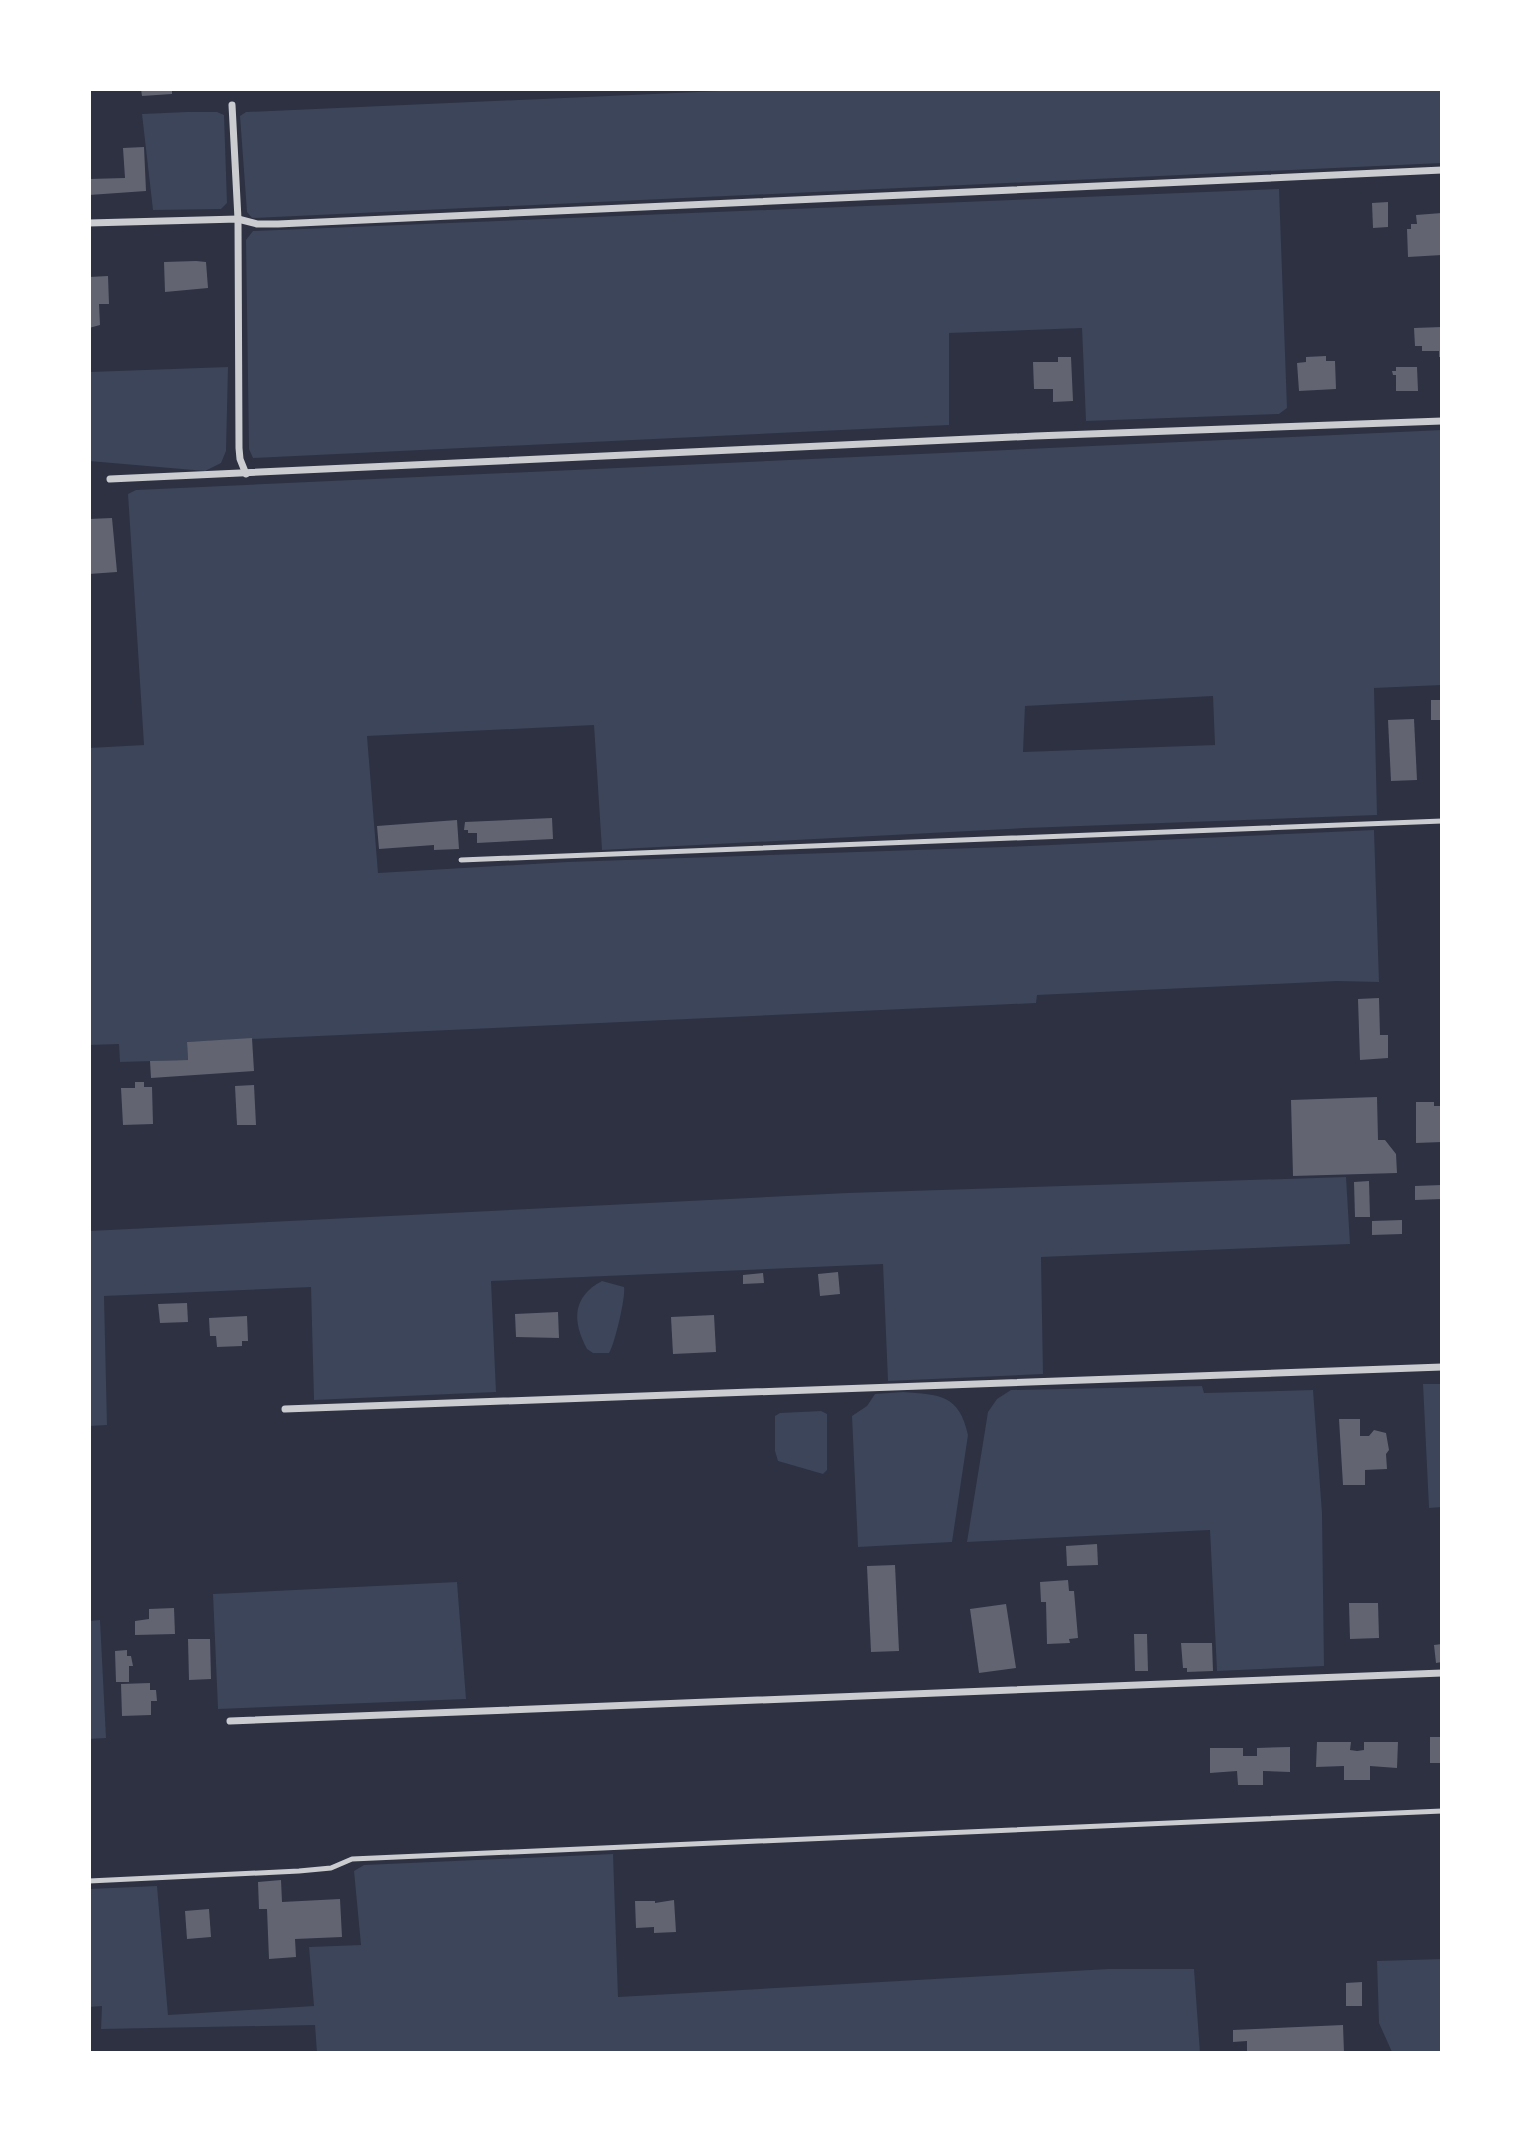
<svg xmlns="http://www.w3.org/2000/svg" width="1531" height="2142" font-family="'Fira Sans',sans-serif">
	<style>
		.green { fill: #3c4559; fill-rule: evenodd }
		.building { fill: #626471 }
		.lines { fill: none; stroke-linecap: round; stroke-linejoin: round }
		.service { stroke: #caccd0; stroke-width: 5 }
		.minor { stroke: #caccd0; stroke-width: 7 }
	</style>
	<rect width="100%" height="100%" fill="#2d3142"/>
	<g class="green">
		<path d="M765 89H1442V163L252 218 247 212 240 116 246 112Z"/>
		<path d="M187 112H217L224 115 227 203 221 209 153 210 142 114Z"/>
		<path d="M1279 189 1287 408 1279 414 1086 421 1082 328 949 333V425L253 458 249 449 246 240 253 231Z"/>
		<path d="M228 367 226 451 221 463 205 471 89 461V372Z"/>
		<path d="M1442 430V685L1374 688 1377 815 1026 828 602 850 594 725 367 736 378 873 567 862 1029 846 1374 830 1379 982 1337 981 1037 995 1036 1003 187 1042 188 1060 120 1062 119 1044 89 1045V748L144 745 128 494 136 490ZM1213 696 1215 745 1023 752 1025 706Z"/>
		<path d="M1346 1177 1350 1244 1041 1257 1043 1374 888 1381 883 1264 491 1281 496 1392 314 1400 311 1287 104 1296 107 1425 89 1426V1231L847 1193Z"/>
		<path d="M602 1281 624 1287C626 1296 615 1343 609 1353H593L587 1349C572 1321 572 1297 602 1281Z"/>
		<path d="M1423 1384H1442V1507L1429 1508Z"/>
		<path d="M1202 1386 1204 1393 1313 1390 1322 1513 1324 1666 1217 1671 1210 1530 967 1542 988 1412 997 1399 1011 1390Z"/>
		<path d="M903 1392C940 1395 959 1394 968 1435L952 1542 858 1547 852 1416 867 1406 875 1394Z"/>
		<path d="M821 1411 827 1414V1470L823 1474 778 1461 775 1451V1416L780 1413Z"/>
		<path d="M457 1582 466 1699 218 1709 213 1594Z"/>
		<path d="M100 1620 106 1738 89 1739V1621Z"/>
		<path d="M613 1854 618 1997 1108 1969H1194L1200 2053H317L315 2025 101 2029 102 2006 89 2007V1889L157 1886 168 2015 314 2006 309 1947 361 1945 354 1871 364 1865Z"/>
		<path d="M1442 1959V2052H1392L1379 2023 1377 1961Z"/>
	</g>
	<g class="building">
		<path d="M141 89H172V94L142 96Z"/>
		<path d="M144 147 146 191 89 195V179L125 178 123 148Z"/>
		<path d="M1388 202V227L1373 228 1372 203Z"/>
		<path d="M1442 213V255L1408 257 1407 229H1411V224H1417L1416 215Z"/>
		<path d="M196 261 206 262 208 288 165 292 164 262Z"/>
		<path d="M108 276 109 304H99L100 325 89 328V277Z"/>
		<path d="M1442 327V357H1439V351H1422V346H1415L1414 328Z"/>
		<path d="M1326 356V361H1335L1336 389 1299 391 1297 363 1306 362V357Z"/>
		<path d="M1058 357H1071L1073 401 1053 402V389H1034L1033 362H1058Z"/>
		<path d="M1396 367H1417L1418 391H1396V375H1393L1392 371H1396Z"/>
		<path d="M112 518 117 572 89 574V519Z"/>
		<rect x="1431" y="700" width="11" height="20"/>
		<path d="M1414 719 1417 780 1391 781 1388 720Z"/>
		<path d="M552 818 553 839 477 843V833H468V830H464L465 822Z"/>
		<path d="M457 820 459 849 434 850V845L379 849 377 826Z"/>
		<path d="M1379 998 1380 1035H1388V1058L1360 1060 1358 999Z"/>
		<path d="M252 1038 254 1071 151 1078 150 1061 188 1060 187 1042Z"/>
		<path d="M135 1082H144V1087H152L153 1124 123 1125 121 1088H135Z"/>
		<path d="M254 1085 256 1125H237L235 1086Z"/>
		<path d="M1377 1097 1378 1140H1385L1396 1154 1397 1173 1293 1176 1291 1100Z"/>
		<path d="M1416 1102H1434V1106H1442V1142L1416 1143Z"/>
		<path d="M1369 1181 1370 1217H1355L1354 1182Z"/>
		<path d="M1442 1185V1199L1415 1200V1186Z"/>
		<path d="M1402 1220V1234L1372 1235V1221Z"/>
		<path d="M838 1272 840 1294 820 1296 818 1274Z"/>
		<path d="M763 1273 764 1283 743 1284V1275Z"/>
		<path d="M187 1303 188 1322 160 1323 158 1304Z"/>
		<path d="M558 1312 559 1338 516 1337 515 1314Z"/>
		<path d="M714 1315 716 1352 673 1354 671 1317Z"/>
		<path d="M247 1316 248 1341H242V1346L217 1347 216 1336H210L209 1318Z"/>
		<path d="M1339 1419H1360V1436H1369L1374 1430 1386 1433 1389 1450 1386 1454 1387 1469 1365 1470V1485H1343Z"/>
		<path d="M1097 1544 1098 1565 1067 1566 1066 1546Z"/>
		<path d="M895 1565 899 1651 871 1652 867 1566Z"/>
		<path d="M1068 1580 1069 1591H1074L1078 1638 1069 1639 1070 1643 1047 1644 1046 1602H1041L1040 1582Z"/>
		<path d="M1349 1603H1378L1379 1638 1350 1639Z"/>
		<path d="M1006 1604 1016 1668 979 1673 970 1609Z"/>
		<path d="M174 1608 175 1634 135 1635V1621L149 1619V1609Z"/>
		<path d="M1134 1634H1147L1148 1671H1135Z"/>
		<path d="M188 1639H210L211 1679 189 1680Z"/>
		<path d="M1181 1643H1212L1213 1671 1187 1672V1668H1183Z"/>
		<path d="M1442 1644V1662L1436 1663 1434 1645Z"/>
		<path d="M127 1650V1656H131L133 1666H129V1682H116L115 1651Z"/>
		<path d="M150 1683V1690H156L157 1701H151V1715L122 1716 121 1684Z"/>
		<rect x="1430" y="1737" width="12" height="26"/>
		<path d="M1317 1742H1351L1350 1750 1357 1751 1364 1750V1742H1398L1397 1768 1370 1766V1780H1344V1766L1316 1767Z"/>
		<path d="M1290 1747V1772L1263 1771V1785H1238L1237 1771 1210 1773V1748H1243V1756H1257V1748Z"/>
		<path d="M281 1880 282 1902 340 1899 342 1937 295 1939 296 1957 269 1959 267 1909H259L258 1882Z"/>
		<path d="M674 1900 676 1932 654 1933V1927L636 1928 635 1901H655V1903Z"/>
		<path d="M209 1909 211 1937 187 1939 185 1911Z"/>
		<path d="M1362 1982V2006H1346V1983Z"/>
		<path d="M1343 2025 1344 2053H1247V2041L1233 2042V2030Z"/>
	</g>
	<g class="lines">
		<g class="service">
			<path d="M461 860 1442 821"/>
			<path d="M89 1881 299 1871 331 1868 352 1859 1442 1811"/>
		</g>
		<g class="minor">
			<path d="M232 105 238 219 239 448 240 459 246 474"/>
			<path d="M89 223 238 219 257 224H278L1442 170"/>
			<path d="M110 479 1035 436 1442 421"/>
			<path d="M285 1409 1442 1367"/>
			<path d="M230 1721 1442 1673"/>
		</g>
	</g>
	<rect width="1531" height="2142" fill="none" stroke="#ffffff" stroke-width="182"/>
</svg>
